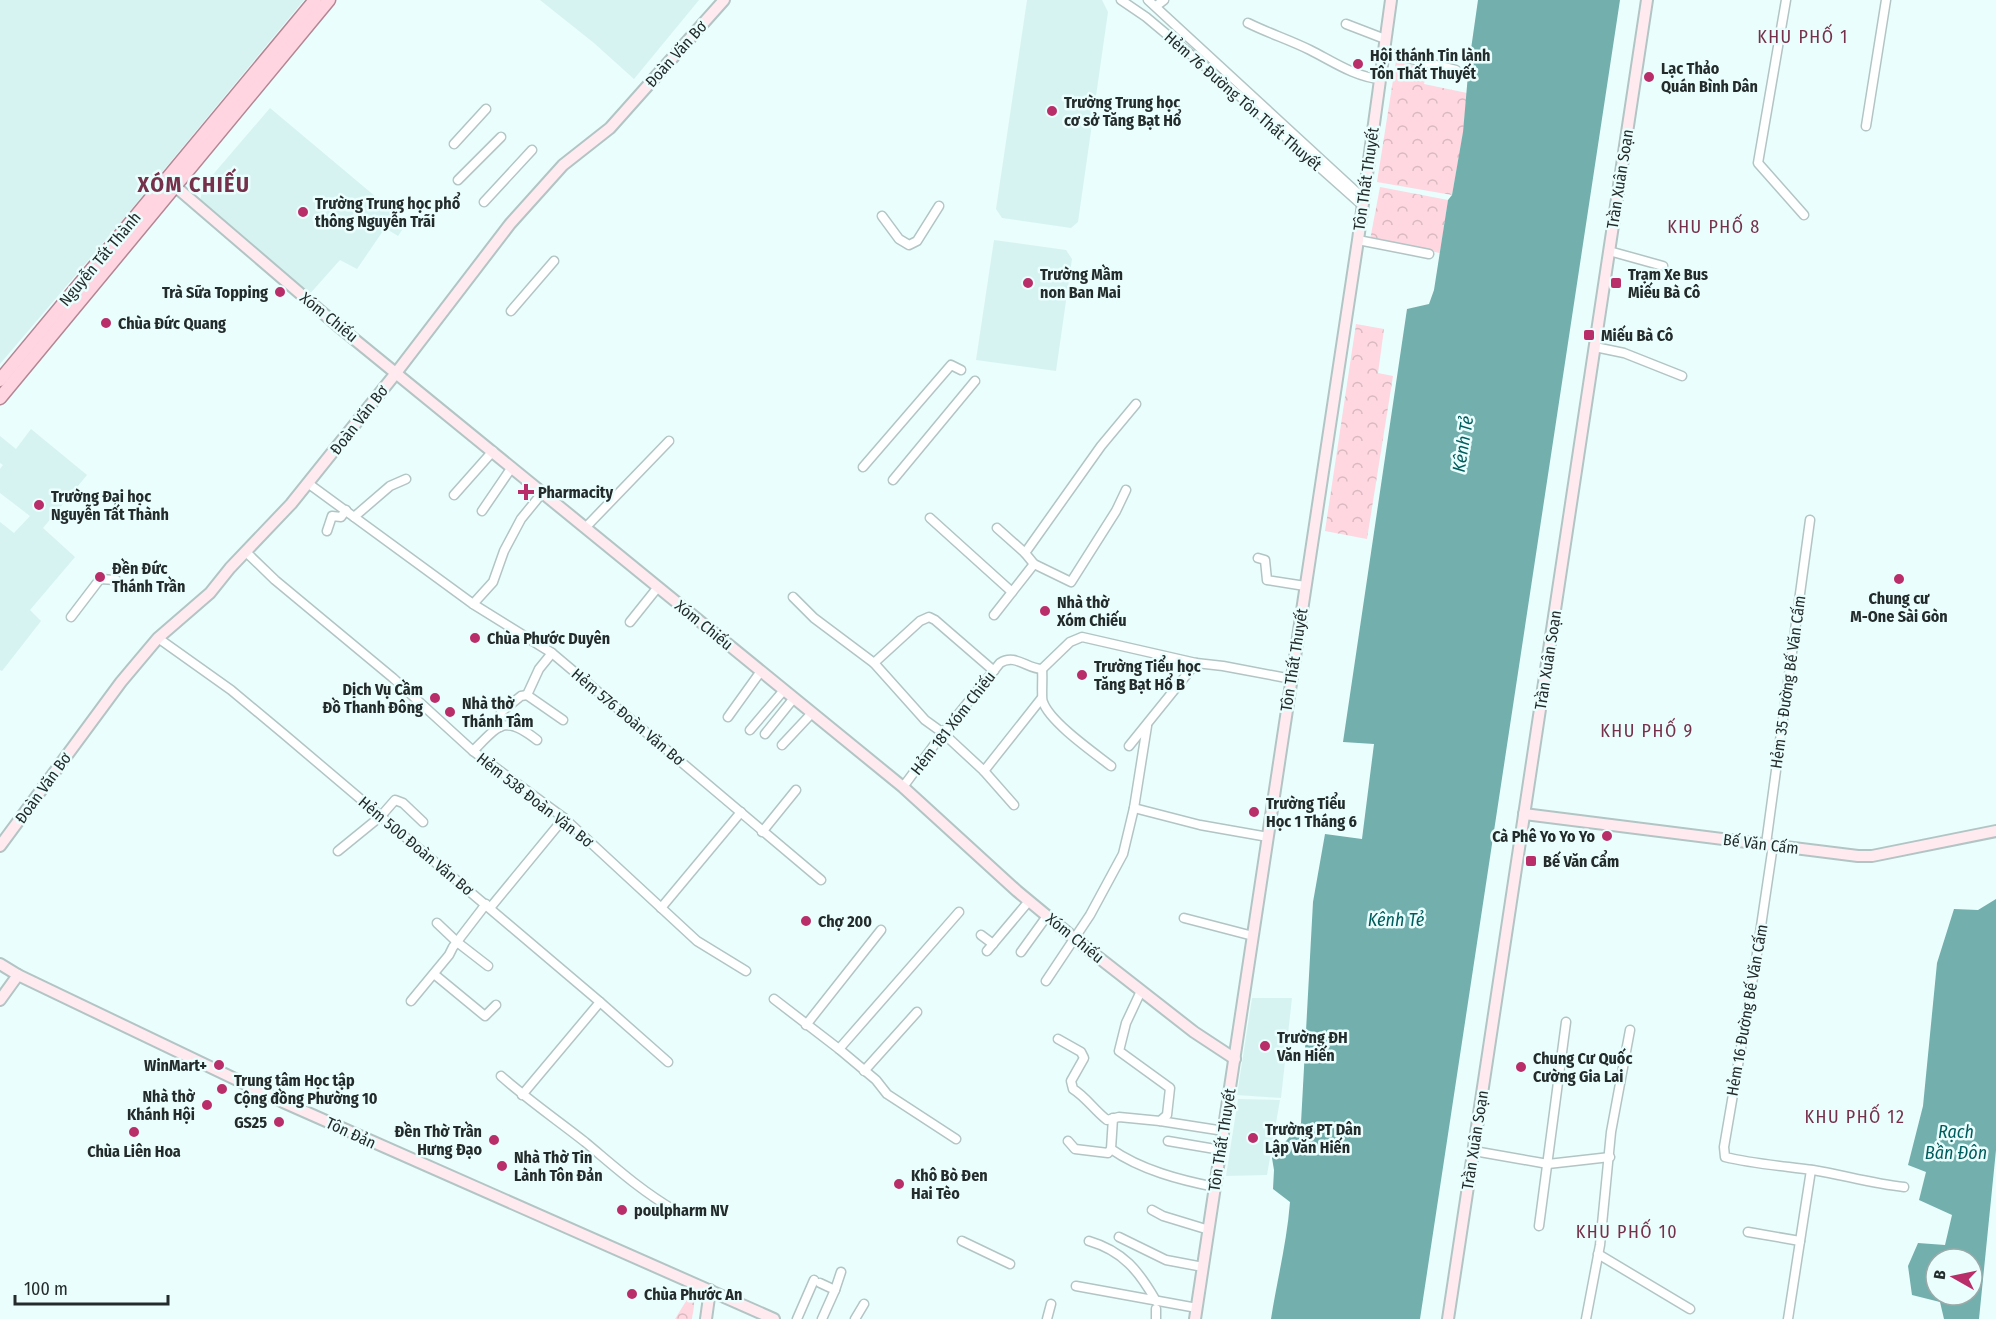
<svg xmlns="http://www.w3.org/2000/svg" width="1996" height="1319" font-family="'Fira Sans Condensed',sans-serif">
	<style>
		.built { fill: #d6f3f2 }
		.park { fill: url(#park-crowns) }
		.water { fill: #73afad; fill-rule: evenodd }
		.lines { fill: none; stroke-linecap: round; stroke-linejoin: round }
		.street-casing { stroke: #b2c5c4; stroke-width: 11 }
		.secondary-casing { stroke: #b2c5c4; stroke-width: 14 }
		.primary-casing { stroke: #b28794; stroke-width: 15 }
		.street { stroke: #fff; stroke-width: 8 }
		.secondary { stroke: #ffeaf0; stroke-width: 10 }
		.primary { stroke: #fed5e1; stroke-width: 12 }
		.poi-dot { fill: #b92e69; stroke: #eafefd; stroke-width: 2 }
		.labels { text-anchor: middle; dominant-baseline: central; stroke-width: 5; stroke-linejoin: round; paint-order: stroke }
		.street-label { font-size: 16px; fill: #242b2b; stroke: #eafefd }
		.poi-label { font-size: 16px; font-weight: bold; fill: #242b2b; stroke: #eafefd; text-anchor: start }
		.neighbourhood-label { font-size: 18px; letter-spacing: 1.5px; fill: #76314a; stroke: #eafefd }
		.water-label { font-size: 18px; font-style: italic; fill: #005c5c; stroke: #eafefd }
		.district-label { font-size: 22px; font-weight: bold; letter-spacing: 1.5px; fill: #76314a; stroke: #eafefd }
	</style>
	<defs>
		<pattern id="park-crowns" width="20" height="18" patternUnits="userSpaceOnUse" patternTransform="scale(1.5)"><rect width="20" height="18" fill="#fed7e1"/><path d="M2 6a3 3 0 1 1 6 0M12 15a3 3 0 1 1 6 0" fill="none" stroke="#dab9c1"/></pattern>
	</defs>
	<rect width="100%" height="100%" fill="#eafefd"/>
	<g class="built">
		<path d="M0 0H304L115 229 0 364Z"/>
		<path d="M540 0H699L634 79 594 43Z"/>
		<path d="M1027 0H1102L1108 12 1078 222 1071 228 1002 218 996 209Z"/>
		<path d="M270 108 407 223 398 236 385 228 357 269 340 260 307 297 200 200 204 185Z"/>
		<path d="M994 240 1066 250 1072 259 1056 371 976 360Z"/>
		<path d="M31 429 87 475 43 528 75 557 30 610 41 621 2 671 0 670V522L14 533 30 516 0 493V469L3 465 0 463V436L16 449Z"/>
		<path d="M1252 998H1292L1281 1098 1237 1095Z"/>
		<path d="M1238 1099 1280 1100 1267 1175 1226 1176Z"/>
	</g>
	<g class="park">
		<path d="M1396 61 1427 69 1424 84 1467 93 1463 134 1452 195 1377 182Z"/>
		<path d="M1380 187 1448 200 1440 253 1370 240Z"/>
		<path d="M1356 324 1384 329 1378 373 1393 376 1367 539 1325 531Z"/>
		<path d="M691 1293C697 1300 693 1310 692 1319H675Z"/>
	</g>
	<g class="water">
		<path d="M1478 0H1620L1420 1319H1271C1277 1280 1287 1242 1290 1202L1273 1189 1274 1170 1272 1158 1301 1123 1313 902 1325 834 1362 839 1374 744 1343 742 1407 309 1429 304 1434 290 1448 200 1452 195 1463 132 1469 63Z"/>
		<path d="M1996 899V1150L1979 1319H1944L1940 1302 1912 1295 1908 1266 1918 1243 1945 1245 1952 1215 1919 1200 1926 1172 1908 1165 1923 1106 1937 963 1954 909 1978 910ZM1936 1259H1972V1295H1936Z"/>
	</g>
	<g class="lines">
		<defs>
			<g id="street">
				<path d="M1121 0 1146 17 1226 84 1363 206"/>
				<path d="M1148 0 1364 199"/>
				<path d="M1786 0 1758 163 1804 215"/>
				<path d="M1156 6 1164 0"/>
				<path d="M1248 23C1268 33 1290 40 1310 50 1332 61 1355 77 1380 79"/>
				<path d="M1346 24 1385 39"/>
				<path d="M1383 52 1456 70"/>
				<path d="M1866 126 1886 0"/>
				<path d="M454 144 486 109"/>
				<path d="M458 180 501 137"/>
				<path d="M484 202 532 150"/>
				<path d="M882 216 899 239 909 245 917 241 939 206"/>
				<path d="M1358 240 1429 254"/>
				<path d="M1609 251 1663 266"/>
				<path d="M511 311 554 261"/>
				<path d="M1595 347 1624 353 1682 376"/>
				<path d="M863 467 951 365 961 370"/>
				<path d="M893 480 975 381"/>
				<path d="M309 484 473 604 552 653 821 880"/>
				<path d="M454 495 493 451"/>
				<path d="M482 511 512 467"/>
				<path d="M354 517 390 486 406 479"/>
				<path d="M930 518 1012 592"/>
				<path d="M586 527 669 441"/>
				<path d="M997 528 1025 553 1034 564 1071 582 1116 511 1126 490"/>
				<path d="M327 531 332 516 341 517 346 510"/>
				<path d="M246 552 275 580 393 678 473 751 564 818 697 941 746 971"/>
				<path d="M1025 553 1101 446 1136 404"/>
				<path d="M1258 558 1265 560 1267 580 1305 586"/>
				<path d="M793 597 814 618 874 663 925 720 943 733 984 771 1041 699"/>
				<path d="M473 604 493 582 504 551 521 519 543 492"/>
				<path d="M994 615 1034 564"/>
				<path d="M71 617 100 579 116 580"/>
				<path d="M630 622 658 587"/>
				<path d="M158 638 231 690 285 735 600 1002 668 1062"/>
				<path d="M552 653 539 669 527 695 563 720"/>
				<path d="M874 663 920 621 929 617 935 620 994 671"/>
				<path d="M1042 669 1070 642 1082 637 1196 663 1223 666 1292 679"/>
				<path d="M1042 669C1043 678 1041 698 1043 702 1050 722 1093 752 1111 766"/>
				<path d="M728 717 761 671"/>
				<path d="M500 727 501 712 521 696 527 695"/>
				<path d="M750 730 784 690"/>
				<path d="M765 734 794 698"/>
				<path d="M782 745 812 713"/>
				<path d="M1129 746 1196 663"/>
				<path d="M473 751C499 725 504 714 537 740"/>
				<path d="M984 771 1014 805"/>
				<path d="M903 787 943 733 1000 663C1015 653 1027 669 1042 669"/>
				<path d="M1134 808 1200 825 1268 837"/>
				<path d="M762 832 796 790"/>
				<path d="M1766 844 1810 520"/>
				<path d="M1773 845 1756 960 1724 1147 1725 1157C1754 1164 1783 1166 1813 1170 1843 1175 1874 1184 1904 1187"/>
				<path d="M338 851 381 816 395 800 403 803 423 822"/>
				<path d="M490 908 564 818"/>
				<path d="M661 908 741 812"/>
				<path d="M1184 918 1253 936"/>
				<path d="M437 923 457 942 488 966"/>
				<path d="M981 935 993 944"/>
				<path d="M987 951 1029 901"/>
				<path d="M1021 952 1047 916"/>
				<path d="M434 974 485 1016 496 1005"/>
				<path d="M1046 981 1090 915 1123 854 1134 808 1147 726"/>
				<path d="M1141 991 1126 1023 1119 1051 1170 1088 1167 1115 1160 1121"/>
				<path d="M774 999 839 1049 876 1080 887 1094 956 1139"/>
				<path d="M411 1001 449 955 453 947 486 904"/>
				<path d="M806 1025 881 930"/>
				<path d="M1058 1039 1081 1052 1084 1058 1071 1081 1073 1089C1086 1097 1094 1110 1107 1120L1119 1117 1160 1121 1224 1131"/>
				<path d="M839 1049 959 912"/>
				<path d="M864 1071 917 1012"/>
				<path d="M501 1076C528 1100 557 1120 585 1142 615 1167 640 1190 674 1210"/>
				<path d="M522 1095 600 1002"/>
				<path d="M1113 1118 1111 1149C1141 1170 1180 1180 1215 1187"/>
				<path d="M1068 1141 1075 1149 1108 1153 1111 1149"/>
				<path d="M1168 1141 1221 1150"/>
				<path d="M1474 1151 1548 1164 1610 1157"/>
				<path d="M1152 1210 1163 1216 1209 1230"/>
				<path d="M1539 1226 1566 1022"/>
				<path d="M1748 1232 1800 1241"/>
				<path d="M1119 1237 1166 1260 1203 1267"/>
				<path d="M962 1241 1010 1264"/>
				<path d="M1089 1241C1123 1251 1139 1271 1156 1301"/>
				<path d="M1598 1254 1690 1309"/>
				<path d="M820 1283 835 1290 822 1319"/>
				<path d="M1076 1286 1197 1308"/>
				<path d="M835 1290 841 1272"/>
				<path d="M1156 1309V1319"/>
				<path d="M797 1319 814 1280"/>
				<path d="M855 1319 864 1304"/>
				<path d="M1047 1319 1051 1304"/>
				<path d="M1586 1319 1600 1245 1611 1132 1630 1030"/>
				<path d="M1788 1319 1811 1170"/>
			</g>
			<g id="secondary">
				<path d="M176 187 338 326 903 787 1017 891 1075 939 1194 1032 1235 1059"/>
				<path d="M1524 814 1858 856H1872L1996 831"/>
				<path d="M0 846 121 682 158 638 210 593 230 568 291 504 396 373 510 224 563 165 610 128 724 0"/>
				<path d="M0 964 18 975 283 1102 774 1319"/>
				<path d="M0 1000 18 975"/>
				<path d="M706 1319 710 1290"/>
				<path d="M1195 1319 1358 240 1391 0"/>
				<path d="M1448 1319 1647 0"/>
			</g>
			<g id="primary">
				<path d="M0 380 315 0"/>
				<path d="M0 398 329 0"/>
			</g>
		</defs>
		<use href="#street" class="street-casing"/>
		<use href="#secondary" class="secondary-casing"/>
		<use href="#primary" class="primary-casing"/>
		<use href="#street" class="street"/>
		<use href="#secondary" class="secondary"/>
		<use href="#primary" class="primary"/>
	</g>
	<g class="poi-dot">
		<circle cx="1358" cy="64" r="6"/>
		<circle cx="1649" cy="77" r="6"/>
		<circle cx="1052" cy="111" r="6"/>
		<circle cx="303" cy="212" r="6"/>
		<circle cx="1028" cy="283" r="6"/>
		<rect x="1610" y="277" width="12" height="12" rx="3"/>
		<circle cx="280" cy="292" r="6"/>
		<circle cx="106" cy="323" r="6"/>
		<rect x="1583" y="329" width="12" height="12" rx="3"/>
		<path d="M523 483h6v6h6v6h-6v6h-6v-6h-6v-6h6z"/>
		<circle cx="39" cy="505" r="6"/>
		<circle cx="100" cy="577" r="6"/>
		<circle cx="1899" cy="579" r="6"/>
		<circle cx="1045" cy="611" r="6"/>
		<circle cx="475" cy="638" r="6"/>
		<circle cx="1082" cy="675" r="6"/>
		<circle cx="435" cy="698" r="6"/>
		<circle cx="450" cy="712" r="6"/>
		<circle cx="1254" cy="812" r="6"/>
		<circle cx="1607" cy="836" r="6"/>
		<rect x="1525" y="855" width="12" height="12" rx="3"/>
		<circle cx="806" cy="921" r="6"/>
		<circle cx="1265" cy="1046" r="6"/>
		<circle cx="219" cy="1065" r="6"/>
		<circle cx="1521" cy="1067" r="6"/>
		<circle cx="222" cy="1089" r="6"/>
		<circle cx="207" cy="1105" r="6"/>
		<circle cx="279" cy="1122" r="6"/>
		<circle cx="134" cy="1132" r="6"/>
		<circle cx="1253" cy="1138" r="6"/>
		<circle cx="494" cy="1140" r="6"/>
		<circle cx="502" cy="1166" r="6"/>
		<circle cx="899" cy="1184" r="6"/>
		<circle cx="622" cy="1210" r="6"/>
		<circle cx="632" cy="1294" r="6"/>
	</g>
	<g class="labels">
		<g class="street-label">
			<text transform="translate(676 54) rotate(-48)">Đoàn Văn Bơ</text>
			<text transform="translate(1243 101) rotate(41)">Hẻm 76 Đường Tôn Thất Thuyết</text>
			<text transform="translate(1366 179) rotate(-82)">Tôn Thất Thuyết</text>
			<text transform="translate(1620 179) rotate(-81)">Trần Xuân Soạn</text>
			<text transform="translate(100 259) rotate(-50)">Nguyễn Tất Thành</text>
			<text transform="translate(329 317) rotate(39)">Xóm Chiếu</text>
			<text transform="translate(359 420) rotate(-52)">Đoàn Văn Bơ</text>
			<text transform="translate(704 625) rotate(39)">Xóm Chiếu</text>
			<text transform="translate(1294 660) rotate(-81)">Tôn Thất Thuyết</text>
			<text transform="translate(1548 660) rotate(-81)">Trần Xuân Soạn</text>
			<text transform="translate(1788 682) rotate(-82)">Hẻm 35 Đường Bế Văn Cấm</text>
			<text transform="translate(628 717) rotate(40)">Hẻm 576 Đoàn Văn Bơ</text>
			<text transform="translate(953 723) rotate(-52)">Hẻm 181 Xóm Chiếu</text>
			<text transform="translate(43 788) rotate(-54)">Đoàn Văn Bơ</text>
			<text transform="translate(535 800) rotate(38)">Hẻm 538 Đoàn Văn Bơ</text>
			<text transform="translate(1761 844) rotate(7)">Bế Văn Cấm</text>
			<text transform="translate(416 846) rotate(40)">Hẻm 500 Đoàn Văn Bơ</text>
			<text transform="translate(1075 938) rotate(39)">Xóm Chiếu</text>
			<text transform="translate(1747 1010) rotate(-80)">Hẻm 16 Đường Bế Văn Cấm</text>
			<text transform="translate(351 1133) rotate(25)">Tôn Đản</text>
			<text transform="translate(1222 1140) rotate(-81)">Tôn Thất Thuyết</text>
			<text transform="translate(1475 1140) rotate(-81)">Trần Xuân Soạn</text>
		</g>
		<g class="poi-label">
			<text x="1370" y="55">Hội thánh Tin lành<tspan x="1370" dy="18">Tôn Thất Thuyết</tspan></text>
			<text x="1661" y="68">Lạc Thảo<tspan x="1661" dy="18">Quán Bình Dân</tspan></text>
			<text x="1064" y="102">Trường Trung học<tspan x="1064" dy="18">cơ sở Tăng Bạt Hổ</tspan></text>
			<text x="315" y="203">Trường Trung học phổ<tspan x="315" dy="18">thông Nguyễn Trãi</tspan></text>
			<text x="1040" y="274">Trường Mầm<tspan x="1040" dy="18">non Ban Mai</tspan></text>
			<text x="1628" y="274">Trạm Xe Bus<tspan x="1628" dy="18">Miếu Bà Cô</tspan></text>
			<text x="268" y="292" text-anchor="end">Trà Sữa Topping</text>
			<text x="118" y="323">Chùa Đức Quang</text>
			<text x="1601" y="335">Miếu Bà Cô</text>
			<text x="538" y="492">Pharmacity</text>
			<text x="51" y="496">Trường Đại học<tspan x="51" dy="18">Nguyễn Tất Thành</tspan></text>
			<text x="112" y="568">Đền Đức<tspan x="112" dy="18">Thánh Trần</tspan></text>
			<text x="1899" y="598" text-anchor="middle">Chung cư<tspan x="1899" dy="18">M-One Sài Gòn</tspan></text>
			<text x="1057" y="602">Nhà thờ<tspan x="1057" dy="18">Xóm Chiếu</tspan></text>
			<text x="487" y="638">Chùa Phước Duyên</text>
			<text x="1094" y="666">Trường Tiểu học<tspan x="1094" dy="18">Tăng Bạt Hổ B</tspan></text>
			<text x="423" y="689" text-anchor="end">Dịch Vụ Cầm<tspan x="423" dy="18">Đồ Thanh Đông</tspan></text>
			<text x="462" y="703">Nhà thờ<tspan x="462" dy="18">Thánh Tâm</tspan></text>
			<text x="1266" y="803">Trường Tiểu<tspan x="1266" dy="18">Học 1 Tháng 6</tspan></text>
			<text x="1595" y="836" text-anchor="end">Cà Phê Yo Yo Yo</text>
			<text x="1543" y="861">Bế Văn Cẩm</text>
			<text x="818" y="921">Chợ 200</text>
			<text x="1277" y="1037">Trường ĐH<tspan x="1277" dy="18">Văn Hiến</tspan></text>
			<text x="1533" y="1058">Chung Cư Quốc<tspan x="1533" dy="18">Cường Gia Lai</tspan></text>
			<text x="207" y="1065" text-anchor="end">WinMart+</text>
			<text x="234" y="1080">Trung tâm Học tập<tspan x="234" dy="18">Cộng đồng Phường 10</tspan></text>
			<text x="195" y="1096" text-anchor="end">Nhà thờ<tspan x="195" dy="18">Khánh Hội</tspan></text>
			<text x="267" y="1122" text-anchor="end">GS25</text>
			<text x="1265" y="1129">Trường PT Dân<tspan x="1265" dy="18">Lập Văn Hiến</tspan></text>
			<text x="482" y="1131" text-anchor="end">Đền Thờ Trần<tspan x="482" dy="18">Hưng Đạo</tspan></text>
			<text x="134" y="1151" text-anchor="middle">Chùa Liên Hoa</text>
			<text x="514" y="1157">Nhà Thờ Tin<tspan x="514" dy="18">Lành Tôn Đản</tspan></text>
			<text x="911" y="1175">Khô Bò Đen<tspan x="911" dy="18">Hai Tèo</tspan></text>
			<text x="634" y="1210">poulpharm NV</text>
			<text x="644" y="1294">Chùa Phước An</text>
		</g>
		<g class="neighbourhood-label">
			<text x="1803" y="37">KHU PHỐ 1</text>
			<text x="1714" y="227">KHU PHỐ 8</text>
			<text x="1647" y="731">KHU PHỐ 9</text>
			<text x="1855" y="1117">KHU PHỐ 12</text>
			<text x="1627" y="1232">KHU PHỐ 10</text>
		</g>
		<g class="water-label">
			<text transform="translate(1463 444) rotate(-81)">Kênh Tẻ</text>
			<text x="1396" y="920">Kênh Tẻ</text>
			<text x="1956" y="1132">Rạch<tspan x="1956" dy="21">Bần Đôn</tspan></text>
		</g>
		<g class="district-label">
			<text x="194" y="184">XÓM CHIẾU</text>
		</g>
	</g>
	<g transform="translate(1954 1277) rotate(279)"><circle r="28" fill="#eafefd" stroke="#9baaa9" stroke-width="1.5"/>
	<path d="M0-4.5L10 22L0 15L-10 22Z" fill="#b92e69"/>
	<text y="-9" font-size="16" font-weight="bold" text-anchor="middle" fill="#242b2b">B</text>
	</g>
	<path d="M15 1295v9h153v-9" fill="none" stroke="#242b2b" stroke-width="3"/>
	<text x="24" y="1295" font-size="18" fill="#242b2b" stroke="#eafefd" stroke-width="4.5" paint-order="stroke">100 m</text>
</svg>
